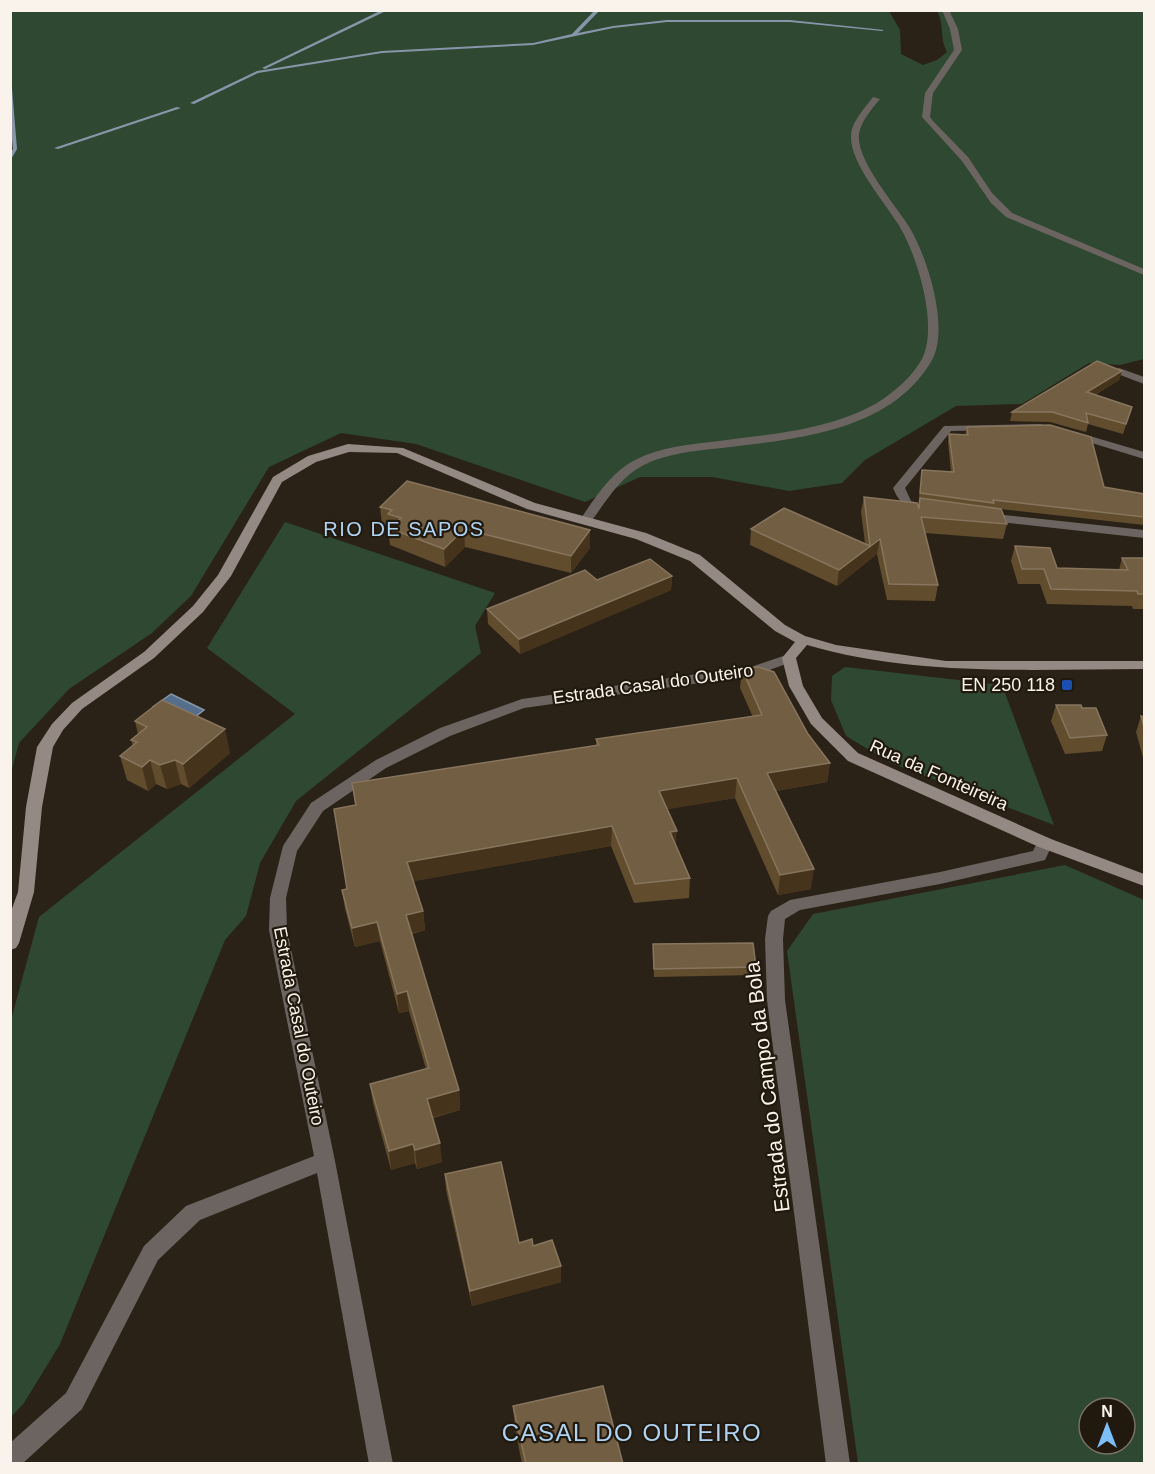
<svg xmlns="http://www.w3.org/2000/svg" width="1155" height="1474" font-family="Arial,sans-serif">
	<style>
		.green { fill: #2e4831; fill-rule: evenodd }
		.water { fill: #546e8c; stroke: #8696a8; stroke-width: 1.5 }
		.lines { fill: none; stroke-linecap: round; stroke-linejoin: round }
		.stream { fill: #8696a8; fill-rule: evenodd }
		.lane { fill: #6c6461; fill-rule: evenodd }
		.street { fill: #6c6461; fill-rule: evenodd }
		.secondary { fill: #958983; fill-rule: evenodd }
		.wall { fill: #614c2e }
		.shaded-wall { fill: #45331c }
		.building { fill: #725e43; stroke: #87755d; stroke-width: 1.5 }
		.transit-dot { fill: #1a4fb4; stroke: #21190e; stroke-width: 2 }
		.labels { text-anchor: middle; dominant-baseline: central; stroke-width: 4.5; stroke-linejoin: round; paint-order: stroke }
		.street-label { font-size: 18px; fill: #f9f3eb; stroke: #21190e }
		.poi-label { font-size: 18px; fill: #f9f3eb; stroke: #21190e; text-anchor: end }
		.neighbourhood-label { font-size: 20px; letter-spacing: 1.5px; fill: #aed3f3; stroke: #21190e }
		.near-street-label { font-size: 21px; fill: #f9f3eb; stroke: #21190e }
		.near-neighbourhood-label { font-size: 24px; letter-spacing: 1.5px; fill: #aed3f3; stroke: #21190e }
	</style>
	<rect width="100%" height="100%" fill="#2b2217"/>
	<g class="green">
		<path d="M10 11H889L900 30 901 54 923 65 937 60 947 52C939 38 945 25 937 11H1144V359L1120 365 1089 363 1022 404 956 406 865 460 842 483 789 491 712 477H640L585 502 416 444 341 433 269 467 191 596 152 633 69 689 19 743 11 773Z"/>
		<path d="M285 522 495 593 475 626 481 653 296 801 260 863 246 916 225 940 60 1344 24 1403 11 1417V1020L39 917 295 714 207 648Z"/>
		<path d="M845 667 1002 685 1054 825 891 763 846 736 831 700 832 676Z"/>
		<path d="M1065 865 1144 900V1463H858L787 951 813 914ZM1089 1408H1125V1444H1089Z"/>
	</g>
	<path class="water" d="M171 694 204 710 186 724 153 707Z"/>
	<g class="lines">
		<g class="stream">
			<path d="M382 10H388L265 69 262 68Z"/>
			<path d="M595 10H600L578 33 613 26 667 20H790L884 30 882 31 790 22H667L613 28 533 45 382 53 258 73 194 104 190 103 257 71 382 51 533 43 572 34Z"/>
			<path d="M10 87 12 88 17 149 10 161V154L13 149 10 121Z"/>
			<path d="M177 107 181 108 58 149 54 148Z"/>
		</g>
		<g class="lane">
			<path d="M942 10H949L958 29 962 50 933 93 930 117 933 121 968 157 992 193 1012 213 1144 269V275L1006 217 991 203 962 161 922 117 925 93 954 50 950 29Z"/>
			<path d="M1041 424 1047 427 1045 429 951 431 905 488 911 501 925 506V512C908 514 899 502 893 488L944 426Z"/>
			<path d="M1073 431 1144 452V459L1069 436V432Z"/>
			<path d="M986 513 1144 530V538L982 520 980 517Z"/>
		</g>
		<g class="street">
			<path d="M873 97 880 99C872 109 861 121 859 134 856 160 894 203 908 225 927 255 950 327 932 360 891 432 795 439 722 448 695 451 666 453 642 466 620 477 605 503 590 523H582L580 520C594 499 611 472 635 460 660 447 691 444 719 441 773 434 829 430 877 403 894 392 912 377 922 359 939 325 917 254 898 224 884 201 850 163 851 136 851 122 865 108 873 97Z"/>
			<path d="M1119 368 1144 377V384L1115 373 1114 371Z"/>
			<path d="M789 654 794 655 796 658 794 661 756 675 524 708 450 736 386 768 323 811 297 851 286 898 287 930 335 1161 393 1464H369L317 1173 200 1220 158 1260 82 1409 22 1464H10V1443L66 1393 144 1246 186 1206 314 1156 269 930 270 898 283 846 311 803 376 760 440 728 522 699 754 666Z"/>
			<path d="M1045 837 1051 839 1053 843 1045 860 940 884 800 910 785 919 783 939 785 1000 850 1464H826L767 1000 765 939 768 916 771 911 790 900 940 872 1033 851 1039 839Z"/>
		</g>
		<path class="secondary" d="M348 444 403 448 535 503 646 533 700 555 785 625 805 636 836 645 946 661H1144V669C1032 669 916 677 807 645L796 658 803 686 822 718 858 753 1051 839 1144 874V886L1039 847 848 761 811 724 789 686 782 658 795 642 775 631 690 561 636 539 527 509 397 453 349 452 316 462 282 482 231 576 203 612 154 658 82 709 63 730 53 747 42 807 34 892 19 943 16 948 10 950V914L18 892 26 807 37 747 52 724 72 703 144 652 193 606 218 575 273 477 308 456Z"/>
	</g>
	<g class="wall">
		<path d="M1122 371 1119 380 1095 395 1132 407 1123 434 1088 424 1086 432 1050 422 1010 421 1012 412Z"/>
		<path d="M967 427 1104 487 1144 494V525L1001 509 1007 524 1003 539 925 533 938 585 935 601 887 600 877 554 837 586 750 545 751 529 865 543 861 512 864 497 918 507 922 470 951 472 948 442 949 434 965 435Z"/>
		<path d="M380 507 590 530V548L571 573 465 547 445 567 390 545 388 528 389 526 382 524Z"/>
		<path d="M1015 546 1057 568 1119 570 1122 558H1144V609H1133L1132 606 1047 604 1040 584H1018L1011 561Z"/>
		<path d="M672 576 671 590 520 654 488 624 487 609Z"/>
		<path d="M742 669 808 734 830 763 827 782 776 791 811 889 778 895 735 798 667 809 676 844 690 878 689 898 634 903 611 846 413 881 423 911 425 930 412 934 459 1090 460 1110 433 1118 442 1162 417 1169 415 1163 391 1170 373 1103 370 1084 426 1069 409 1011 399 1013 380 941 355 947 345 909 342 890 347 889 355 805 352 783 596 746V739L753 717 740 688Z"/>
		<path d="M1056 705 1082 708 1107 735 1102 751 1065 754 1051 721Z"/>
		<path d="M1141 716 1144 717V761L1136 732Z"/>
		<path d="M135 721 230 753 189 788 181 784 167 789 156 784 148 791 127 780 120 756 133 746 131 740 138 734Z"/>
		<path d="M653 944 756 967 755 975 654 977Z"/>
		<path d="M445 1174 519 1243 533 1246 561 1266V1282L472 1306 446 1190Z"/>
		<path d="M513 1406 623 1464H522L515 1428Z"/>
	</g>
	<g class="shaded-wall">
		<path d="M1122 371 1119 380 1084 401 1087 392Z"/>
		<path d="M464 529 465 547 445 567 444 549Z"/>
		<path d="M590 530V548L571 573V556Z"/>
		<path d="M880 539 877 554 837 586 839 570Z"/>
		<path d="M672 576 671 590 520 654 519 639Z"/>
		<path d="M225 729 230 753 189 788 183 764Z"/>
		<path d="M150 760 156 784 148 791 142 767Z"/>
		<path d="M175 760 181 784 167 789 160 765Z"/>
		<path d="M830 763 827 782 765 793 767 773Z"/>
		<path d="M737 778 735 798 658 811 659 791Z"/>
		<path d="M612 826 611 846 410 882 407 862Z"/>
		<path d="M677 831 675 850 670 832Z"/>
		<path d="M814 869 811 889 778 895 780 875Z"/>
		<path d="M423 911 425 930 408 934 406 915Z"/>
		<path d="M377 922 380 941 355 947 352 928Z"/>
		<path d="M407 991 409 1011 399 1013 397 994Z"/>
		<path d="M459 1090 460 1110 429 1118 427 1099Z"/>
		<path d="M440 1143 442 1162 417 1169 415 1150Z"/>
		<path d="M413 1144 415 1163 391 1170 389 1151Z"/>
		<path d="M561 1266V1282L472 1306 470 1291Z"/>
	</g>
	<g class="building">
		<path d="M1097 361 1122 371 1087 392 1132 407 1126 424 1086 413 1088 423 1052 412H1012Z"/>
		<path d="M1050 425 1091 437 1104 487 1144 494V517L993 500 994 503 920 493 922 470 954 472 949 434 968 435 967 427Z"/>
		<path d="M407 481 590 530 571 556 464 529 444 549 388 528 401 518 388 514 392 510 380 507Z"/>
		<path d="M864 497 917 503 919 509 920 498 1001 509 1007 524 921 517 938 585 889 584 880 539 839 570 751 529 784 508 870 546Z"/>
		<path d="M1015 546 1050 548 1057 568 1128 570 1122 558H1144V594H1138L1137 591 1051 589 1044 569H1022Z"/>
		<path d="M650 559 672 576 519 639 487 609 585 570 597 580Z"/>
		<path d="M758 667 774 672 808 734 830 763 767 773 814 869 780 875 737 778 659 791 677 831 670 832 690 878 635 884 612 826 407 862 423 911 406 915 459 1090 427 1099 440 1143 415 1150 413 1144 389 1151 370 1084 429 1068 407 991 397 994 377 922 352 928 342 890 347 889 334 809 356 805 352 783 599 745 596 739 762 715 742 669Z"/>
		<path d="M162 700 225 729 183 764 175 760 160 765 150 760 142 767 120 756 137 742 131 740 147 727 135 721Z"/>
		<path d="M1056 705H1081L1082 708H1096L1107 735 1070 738Z"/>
		<path d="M1141 716 1144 717V727Z"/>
		<path d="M753 943 756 967 654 969 653 944Z"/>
		<path d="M501 1162 519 1243 532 1239 533 1246 552 1240 561 1266 470 1291 445 1174Z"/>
		<path d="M603 1386 623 1464H526L513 1406Z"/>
	</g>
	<rect class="transit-dot" x="1061" y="679" width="12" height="12" rx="3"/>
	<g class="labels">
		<g class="street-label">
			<text transform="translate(653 684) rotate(-8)">Estrada Casal do Outeiro</text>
			<text transform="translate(939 775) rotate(24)">Rua da Fonteireira</text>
			<text transform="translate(299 1026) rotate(79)">Estrada Casal do Outeiro</text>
		</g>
		<g class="poi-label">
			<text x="1055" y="685">EN 250 118</text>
		</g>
		<g class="neighbourhood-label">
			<text x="404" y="529">RIO DE SAPOS</text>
		</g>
		<g class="near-street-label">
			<text transform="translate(767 1087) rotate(-97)">Estrada do Campo da Bola</text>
		</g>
		<g class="near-neighbourhood-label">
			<text x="632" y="1432">CASAL DO OUTEIRO</text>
		</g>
	</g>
	<rect width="1155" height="1474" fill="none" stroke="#f9f3eb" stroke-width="24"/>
	<g transform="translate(1107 1426)"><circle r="28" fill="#21190e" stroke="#777066" stroke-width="1.5"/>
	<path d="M0-4.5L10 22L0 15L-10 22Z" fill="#7abff8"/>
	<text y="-9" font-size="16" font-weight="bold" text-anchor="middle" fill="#f9f3eb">N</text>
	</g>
</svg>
